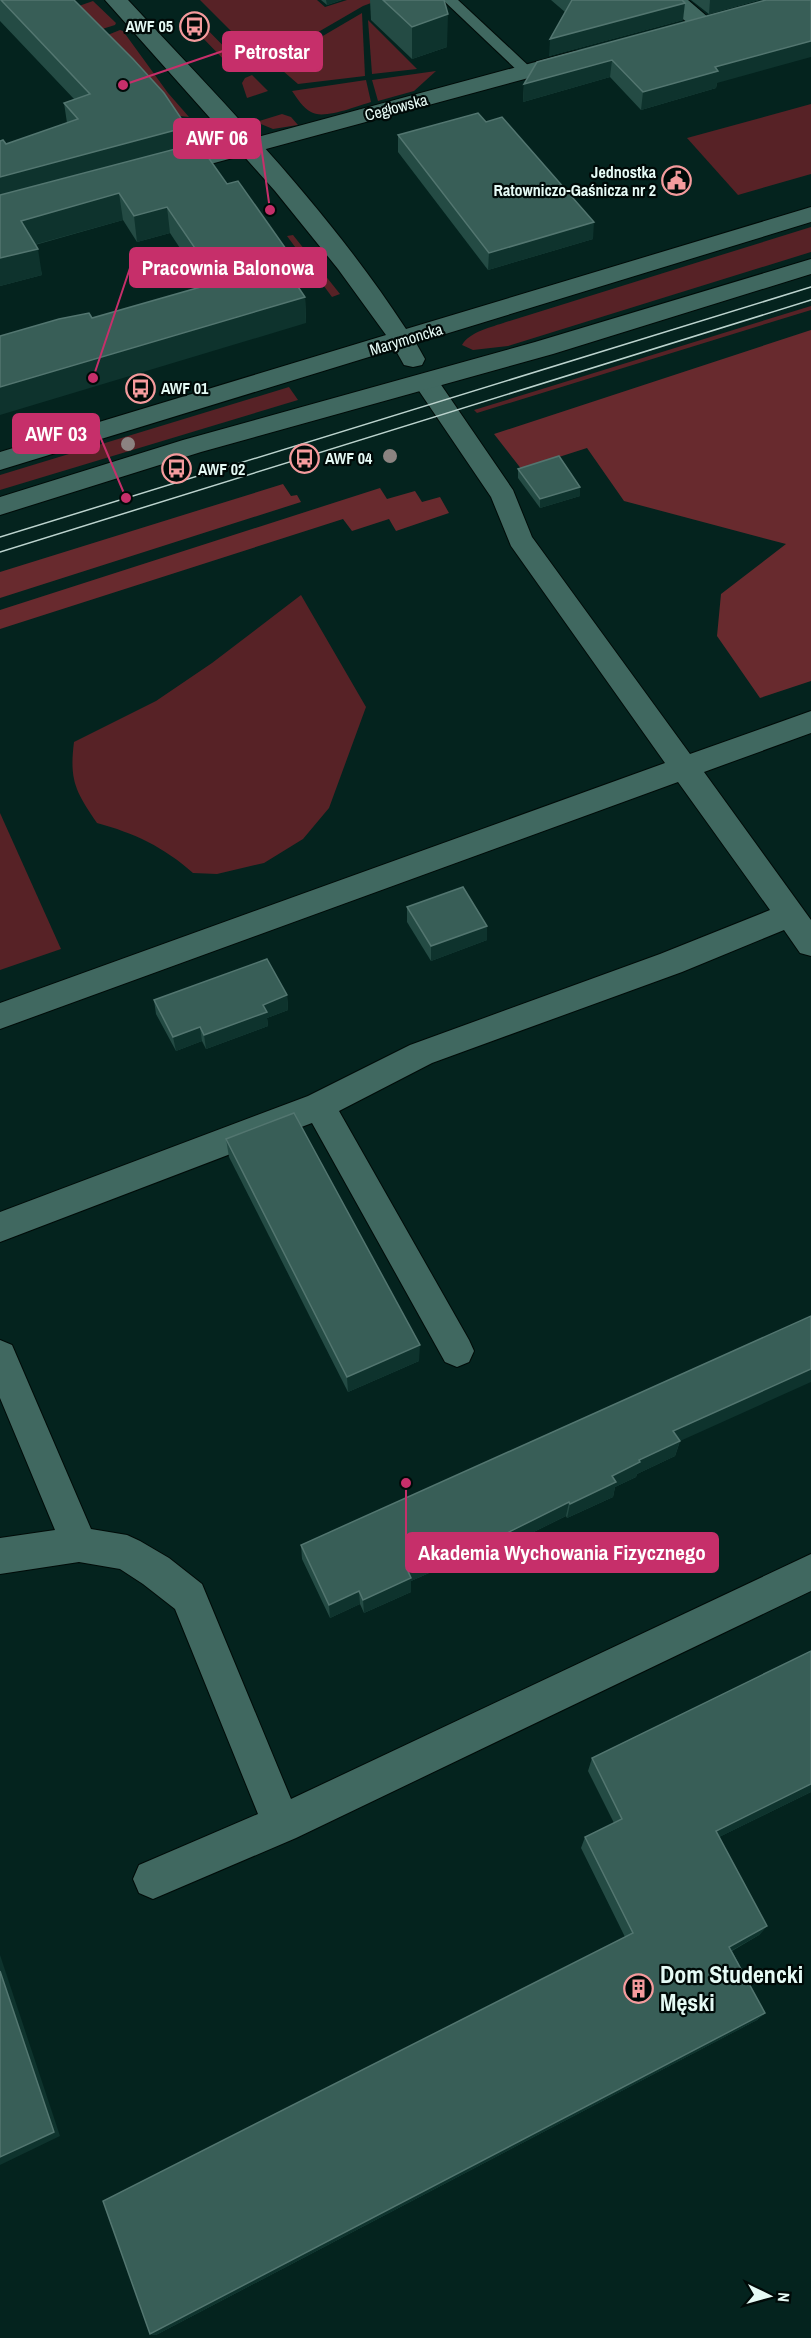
<svg xmlns="http://www.w3.org/2000/svg" width="811" height="2338" font-family="'Archivo Narrow',sans-serif">
	<style>
		.green { fill: #572226 }
		.forest { fill: #682a2e }
		.lines { fill: none; stroke-linecap: round; stroke-linejoin: round }
		.lane-casing { stroke: #000b08; stroke-width: 2 }
		.street-casing { stroke: #000b08; stroke-width: 2 }
		.secondary-casing { stroke: #000b08; stroke-width: 2 }
		.lane { fill: #406860; fill-rule: evenodd }
		.street { fill: #406860; fill-rule: evenodd }
		.secondary { fill: #406860; fill-rule: evenodd }
		.tram { stroke: #bcd3ce; stroke-width: 1.5 }
		.tree { fill: #8c8381 }
		.wall { fill: #244b44 }
		.shaded-wall { fill: #0e332d }
		.building { fill: #385e57; stroke: #537670; stroke-width: 1.5 }
		.labels { text-anchor: middle; dominant-baseline: central; stroke-width: 4.5; stroke-linejoin: round; paint-order: stroke }
		.far-poi-label { font-size: 16px; font-weight: bold; fill: #e5faf5; stroke: #000a08; text-anchor: start }
		.far-street-label { font-size: 16px; fill: #e5faf5; stroke: #000a08 }
		.near-poi-label { font-size: 24px; font-weight: bold; fill: #e5faf5; stroke: #000a08; text-anchor: start }
		.leader { fill: none; stroke: #c62f6a; stroke-width: 2 }
		.callout-dot { fill: #c62f6a; stroke: #000a08; stroke-width: 2 }
		.callout { fill: #c62f6a; stroke: #c62f6a; stroke-width: 2 }
		.callout-label { font-size: 21px; text-anchor: middle; font-weight: bold; fill: #fff }
	</style>
	<rect width="100%" height="100%" fill="#04231e"/>
	<g class="green">
		<path d="M200 0H317L325 7 347 0H379L363 6 270 60 263 63Z"/>
		<path d="M93 1 116 23 115 25 99 30 76 7Z"/>
		<path d="M362 13 365 76 298 84 275 64Z"/>
		<path d="M192 14 243 66 232 68 199 34 205 32 192 18 185 20 183 18Z"/>
		<path d="M368 20 417 69 372 74Z"/>
		<path d="M120 30 123 31 168 93 189 117 180 116 105 36Z"/>
		<path d="M436 71 414 91 378 101 372 80Z"/>
		<path d="M252 75 268 91 247 98 242 83 245 78Z"/>
		<path d="M366 80 371 102C357 106 323 120 311 112 303 108 297 98 292 91Z"/>
		<path d="M811 104V174L738 195 687 138Z"/>
		<path d="M282 114 291 117 298 125 273 129 256 122Z"/>
		<path d="M811 227V252L508 346 473 350 462 345C469 332 492 327 506 322Z"/>
		<path d="M293 235 340 294 332 297 287 236Z"/>
		<path d="M811 306V310L477 413 474 410Z"/>
		<path d="M289 387 298 400 0 490V475Z"/>
		<path d="M301 595 366 707 329 808 303 839 264 863 217 874 193 873C164 847 134 833 97 823 76 792 69 781 74 742L156 701 212 663Z"/>
		<path d="M0 813 61 949 0 970Z"/>
	</g>
	<g class="forest">
		<path d="M811 330V681L760 698 717 636 721 594 786 544 624 501 587 448 534 465 526 475 494 434Z"/>
		<path d="M283 484 291 496 297 495 301 502 0 598V572Z"/>
		<path d="M380 488 387 499 415 491 422 502 440 497 449 513 396 531 389 519 352 531 343 519 0 629V610Z"/>
	</g>
	<g class="lines">
		<defs>
			<path id="lane" d="M443 0H458L532 69 534 72 532 75H522Z"/>
			<g id="street">
				<path d="M664 0H688L716 24 713 29C696 33 674 14 664 0Z"/>
				<path d="M576 51 584 53 587 58 584 63 166 176 158 174 154 169 158 164Z"/>
				<path d="M426 374 435 376 513 490 532 537 690 754 811 711V733L704 772 811 920V956L800 953 784 930 682 972 432 1063 339 1111 469 1340 474 1351 469 1362 457 1367 445 1362 312 1123 0 1242V1212L308 1096 410 1045 660 954 770 910 678 782 0 1029V1003L665 763 511 546 491 497 413 382 417 376Z"/>
				<path d="M0 1340 12 1345 91 1529 127 1535 140 1541 169 1558 202 1584 291 1799 811 1554V1591L296 1838 153 1899 139 1893 133 1879 139 1865 258 1814 175 1609 143 1584 120 1569 79 1562 0 1574V1538L55 1530 0 1398Z"/>
			</g>
			<g id="secondary">
				<path d="M105 0H128C225 104 328 209 406 329L811 207V222L416 343 425 359 422 365 413 367 404 365 395 349 0 470V452L386 335 338 269 275 191Z"/>
				<path d="M811 259V274L553 354 201 452 0 515V497L183 440 535 342Z"/>
			</g>
		</defs>
		<use href="#lane" class="lane-casing"/>
		<use href="#street" class="street-casing"/>
		<use href="#secondary" class="secondary-casing"/>
		<use href="#lane" class="lane"/>
		<use href="#street" class="street"/>
		<use href="#secondary" class="secondary"/>
		<g class="tram">
			<path d="M0 537 811 287"/>
			<path d="M0 552 811 300"/>
		</g>
	</g>
	<g class="tree">
		<circle cx="128" cy="444" r="7"/>
		<circle cx="390" cy="456" r="7"/>
	</g>
	<g class="wall">
		<path d="M0 0H74L189 145 299 288 305 297 306 323 92 318 205 286 170 233 137 242 123 220 35 245 42 275 0 286V141L6 144 67 123 64 103 74 99 0 21Z"/>
		<path d="M321 0H342L327 5Z"/>
		<path d="M370 0H444L447 47 412 59 371 20Z"/>
		<path d="M551 0H682L683 20 549 56 565 12Z"/>
		<path d="M691 0H759L709 14Z"/>
		<path d="M766 0 717 83 716 88 641 110 610 77 523 102 524 84Z"/>
		<path d="M398 135 593 239 488 270 398 152Z"/>
		<path d="M518 469 580 487V496L540 508 518 478Z"/>
		<path d="M407 907 487 926V940L431 961 407 922Z"/>
		<path d="M287 995 288 1010 267 1018 268 1026 206 1049 202 1041 176 1051 156 1014 154 1000Z"/>
		<path d="M226 1139 419 1361 348 1392 229 1157Z"/>
		<path d="M680 1441 675 1456 637 1474 636 1477 615 1487 613 1497 567 1518 566 1516 469 1564 465 1557 411 1581V1592L364 1613 360 1604 330 1618 302 1559 301 1545Z"/>
		<path d="M811 1651V1792L719 1837 767 1926 759 1935 732 1951 765 2013 757 2020 156 2335 150 2334 625 1937 581 1848 585 1837 614 1823 588 1771 592 1758Z"/>
	</g>
	<g class="shaded-wall">
		<path d="M326 0H342L327 5Z"/>
		<path d="M710 0H759L709 14Z"/>
		<path d="M685 3 683 20 549 56 550 39Z"/>
		<path d="M448 14 447 47 412 59V27Z"/>
		<path d="M811 41V57L717 83 716 88 641 110 643 92 715 67Z"/>
		<path d="M612 60 610 77 523 102 524 84Z"/>
		<path d="M187 127 190 153 0 205V177Z"/>
		<path d="M119 193 123 220 26 247 21 221Z"/>
		<path d="M167 207 170 233 137 242 134 216Z"/>
		<path d="M594 222 593 239 488 270 489 253Z"/>
		<path d="M38 249 42 275 0 286V258Z"/>
		<path d="M298 266 299 292 286 269Z"/>
		<path d="M305 297 306 323 0 415V387Z"/>
		<path d="M580 487V496L540 508V499Z"/>
		<path d="M487 926V940L431 961V946Z"/>
		<path d="M287 995 288 1010 267 1018 268 1026 206 1049 204 1035 263 1005Z"/>
		<path d="M200 1027 202 1041 176 1051 173 1037Z"/>
		<path d="M420 1345 419 1361 348 1392 347 1377Z"/>
		<path d="M811 1369V1382L669 1446 673 1431Z"/>
		<path d="M680 1441 675 1456 637 1474 636 1477 615 1487 613 1497 567 1518 570 1504 612 1476 639 1460Z"/>
		<path d="M569 1502 566 1516 469 1564 471 1551Z"/>
		<path d="M466 1543 465 1557 411 1581V1592L364 1613 363 1600 407 1569Z"/>
		<path d="M359 1591 360 1604 330 1618 329 1605Z"/>
		<path d="M811 1784V1792L709 1842 716 1831Z"/>
		<path d="M767 1926 759 1935 722 1956 729 1947Z"/>
		<path d="M0 1955 60 2136 0 2165Z"/>
		<path d="M765 2013 757 2020 156 2335 150 2334Z"/>
	</g>
	<g class="building">
		<path d="M1 0H74L133 59 164 93 187 127 0 177V141L3 140 6 144 78 119 64 103 90 94Z"/>
		<path d="M383 0H444L448 14 412 27Z"/>
		<path d="M572 0H682L685 3 550 39Z"/>
		<path d="M766 0H811V41L715 67 718 71 643 92 612 60 524 84 537 62Z"/>
		<path d="M478 113 486 122 502 117 594 222 489 253 398 135Z"/>
		<path d="M198 143 227 184 238 181 298 266 286 269 305 297 0 387V336L59 319 89 313 92 318 218 282 167 207 134 216 119 193 21 221 38 249 0 258V195Z"/>
		<path d="M559 456 580 487 540 499 518 469Z"/>
		<path d="M463 887 487 926 431 946 407 907Z"/>
		<path d="M267 959 287 995 263 1005 267 1012 204 1035 200 1027 173 1037 154 1000Z"/>
		<path d="M294 1113 420 1345 347 1377 226 1139Z"/>
		<path d="M811 1316V1369L673 1431 680 1441 639 1460 640 1462 612 1476 616 1482 570 1504 569 1502 471 1551 466 1543 407 1569 411 1578 363 1600 359 1591 329 1605 301 1545Z"/>
		<path d="M811 1651V1784L716 1831 767 1926 729 1947 765 2013 150 2334 103 2201 633 1933 585 1837 622 1819 592 1758Z"/>
		<path d="M0 1971 54 2132 0 2157Z"/>
	</g>
	<defs>
		<symbol id="bus-ring" viewBox="-11 -11 22 22"><circle r="9.5" fill="#000a08" stroke="#f59b9d" stroke-width="1.5"/><path d="M-5-6H5V4H4V6H2V4H-2V6H-4V4H-5ZM-3.5-4V0h7V-4ZM-3.5 1.2v1.5H-2V1.2ZM2 1.2v1.5H3.5V1.2Z" fill="#f59b9d"/></symbol>
		<symbol id="civic-ring" viewBox="-11 -11 22 22"><circle r="9.5" fill="#000a08" stroke="#f59b9d" stroke-width="1.5"/><path d="M-.6-6.5H3V-4.5H.6V-3L4-1V1h2V6H-6V1h2V-1L-.6-3ZM-1.2 2.5V6h2.4V2.5Z" fill="#f59b9d"/></symbol>
		<symbol id="building-ring" viewBox="-11 -11 22 22"><circle r="9.5" fill="#000a08" stroke="#f59b9d" stroke-width="1.5"/><path d="M-4-6H4V6H1V3H-1V6H-4ZM-2.5-4.3h1.7v1.8h-1.7ZM.8-4.3h1.7v1.8H.8ZM-2.5-1h1.7V.8h-1.7ZM.8-1h1.7V.8H.8Z" fill="#f59b9d"/></symbol>
	</defs>
	<g fill-rule="evenodd">
		<use href="#bus-ring" x="178" y="10" width="33" height="33"/>
		<use href="#civic-ring" x="660" y="164" width="33" height="33"/>
		<use href="#bus-ring" x="124" y="372" width="33" height="33"/>
		<use href="#bus-ring" x="288" y="442" width="33" height="33"/>
		<use href="#bus-ring" x="160" y="452" width="33" height="33"/>
		<use href="#building-ring" x="622" y="1972" width="33" height="33"/>
	</g>
	<g class="labels">
		<g class="far-poi-label">
			<text x="173" y="26" text-anchor="end">AWF 05</text>
			<text x="656" y="172" text-anchor="end">Jednostka<tspan x="656" dy="18">Ratowniczo-Gaśnicza nr 2</tspan></text>
			<text x="161" y="388">AWF 01</text>
			<text x="325" y="458">AWF 04</text>
			<text x="198" y="469">AWF 02</text>
		</g>
		<g class="far-street-label">
			<text transform="translate(396 107) rotate(-15)">Cegłowska</text>
			<text transform="translate(406 339) rotate(-17)">Marymoncka</text>
		</g>
		<g class="near-poi-label">
			<text x="660" y="1974">Dom Studencki<tspan x="660" dy="28">Męski</tspan></text>
		</g>
	</g>
	<path class="leader" d="M123 85L223 51M270 210L260 138M93 378L130 268M126 498L99 434M406 1483L406 1553"/>
	<g class="callout-dot">
		<circle cx="123" cy="85" r="6"/>
		<circle cx="270" cy="210" r="6"/>
		<circle cx="93" cy="378" r="6"/>
		<circle cx="126" cy="498" r="6"/>
		<circle cx="406" cy="1483" r="6"/>
	</g>
	<g class="callout">
		<rect x="223" y="32" width="99" height="39" rx="6"/>
		<rect x="174" y="119" width="86" height="39" rx="6"/>
		<rect x="130" y="248" width="196" height="39" rx="6"/>
		<rect x="13" y="414" width="86" height="39" rx="6"/>
		<rect x="406" y="1533" width="312" height="39" rx="6"/>
	</g>
	<g class="callout-label">
		<text x="272" y="59">Petrostar</text>
		<text x="217" y="145">AWF 06</text>
		<text x="228" y="275">Pracownia Balonowa</text>
		<text x="56" y="441">AWF 03</text>
		<text x="562" y="1560">Akademia Wychowania Fizycznego</text>
	</g>
	<g transform="translate(769 2296) rotate(95)" stroke="#000a08" stroke-width="4.5" paint-order="stroke">
	<path d="M0-4.5L10 22L0 15L-10 22Z" fill="#e5faf5"/>
	<text y="-9" font-size="16" font-weight="bold" text-anchor="middle" fill="#e5faf5">N</text>
	</g>
</svg>
